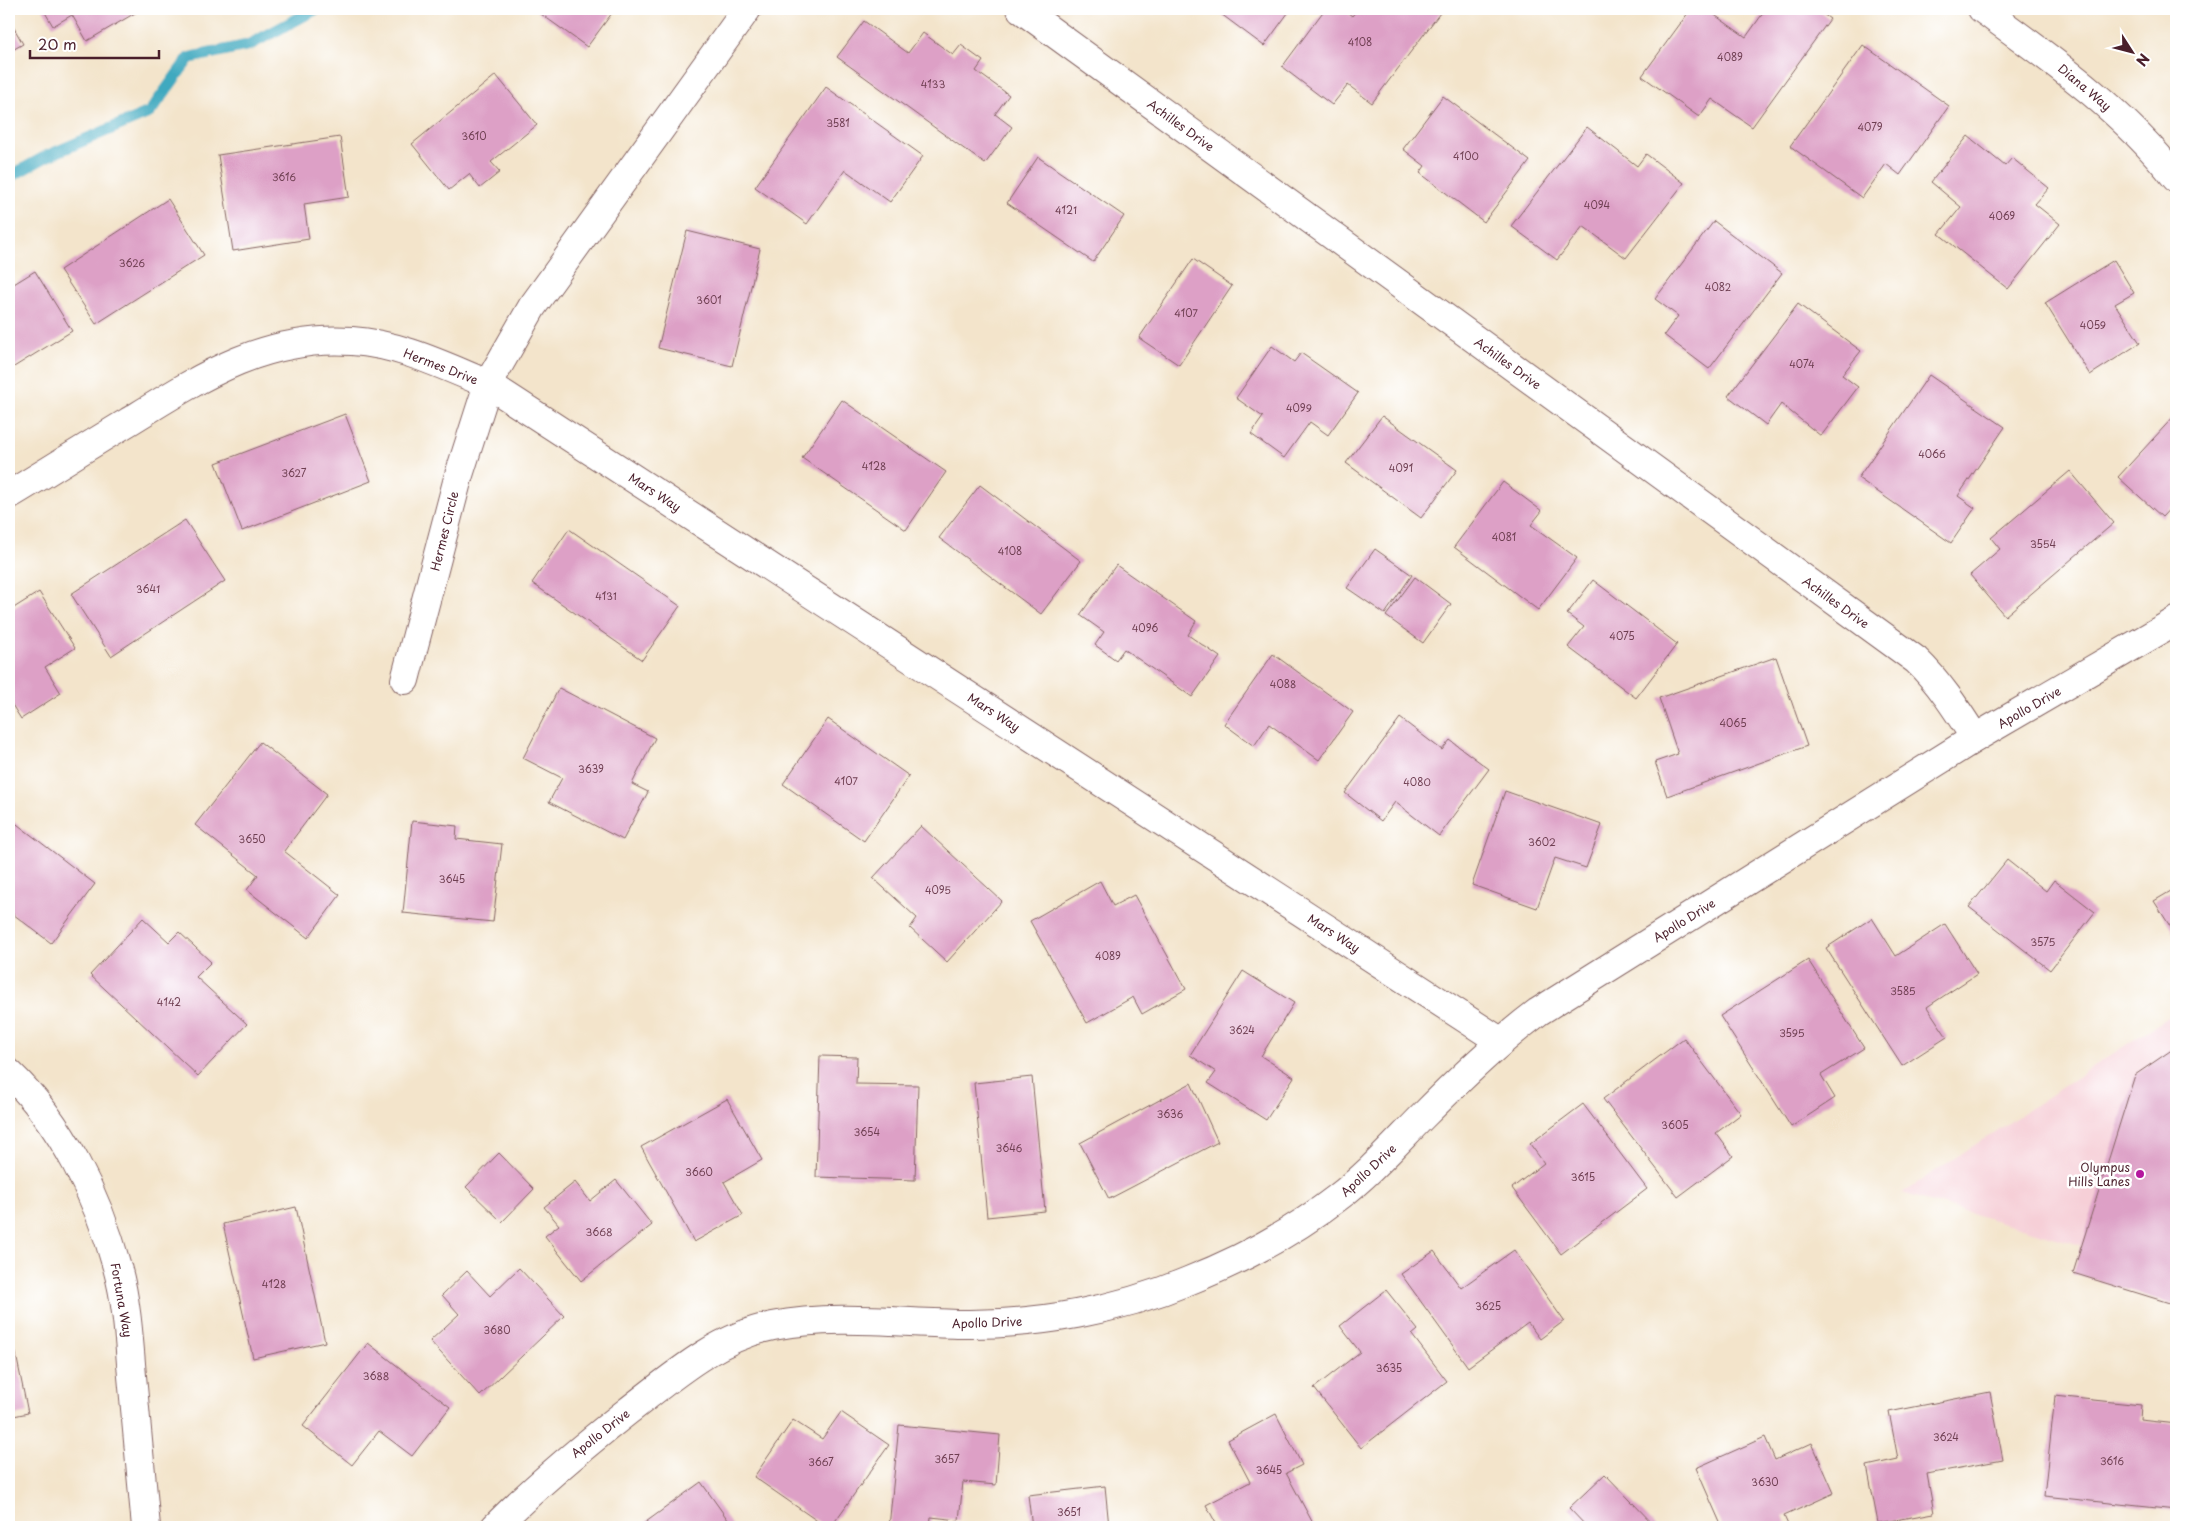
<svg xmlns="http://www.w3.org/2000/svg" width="2185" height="1536" font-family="'Playpen Sans',sans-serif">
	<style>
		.built { fill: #f6cfd7 }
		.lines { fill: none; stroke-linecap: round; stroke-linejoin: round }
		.stream { stroke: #3fa9bf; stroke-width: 12 }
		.building { fill: #dda0c6 }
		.minor-casing { stroke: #856463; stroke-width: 30 }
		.tertiary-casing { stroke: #856463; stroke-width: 30 }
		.minor { stroke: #fff; stroke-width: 28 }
		.tertiary { stroke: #fff; stroke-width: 28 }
		.poi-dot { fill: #b5179e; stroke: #fff; stroke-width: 2 }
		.labels { text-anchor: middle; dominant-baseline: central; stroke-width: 5; stroke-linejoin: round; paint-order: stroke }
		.number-label { font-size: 10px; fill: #6f3f52 }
		.street-label { font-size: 12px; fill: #4a1f2b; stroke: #fff }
		.poi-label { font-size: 12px; fill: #4a1f2b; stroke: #fff; text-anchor: end }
	</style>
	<rect width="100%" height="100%" fill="#fff"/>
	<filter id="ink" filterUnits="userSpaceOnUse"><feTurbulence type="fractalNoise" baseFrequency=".02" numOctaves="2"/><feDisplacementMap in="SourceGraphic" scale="10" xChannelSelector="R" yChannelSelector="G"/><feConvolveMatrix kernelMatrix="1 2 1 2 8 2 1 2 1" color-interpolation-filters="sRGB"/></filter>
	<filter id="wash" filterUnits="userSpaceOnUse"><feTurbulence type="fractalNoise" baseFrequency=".0096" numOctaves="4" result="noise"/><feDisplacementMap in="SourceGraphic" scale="20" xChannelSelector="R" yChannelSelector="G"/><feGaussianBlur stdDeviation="1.12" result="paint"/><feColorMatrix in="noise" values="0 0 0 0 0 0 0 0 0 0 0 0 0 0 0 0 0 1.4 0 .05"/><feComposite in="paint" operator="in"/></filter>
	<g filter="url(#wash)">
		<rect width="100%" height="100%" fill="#f3e4cb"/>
		<path class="built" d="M2176 1012V1273L1902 1193Z"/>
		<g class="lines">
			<path class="stream" d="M9 177 47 156 150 112 189 58 249 45 316 9"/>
		</g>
		<g id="blocks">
			<g class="building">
				<path d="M43 9H142L87 41 72 15 53 26Z"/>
				<path d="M534 9H615L587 47Z"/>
				<path d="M1219 9H1291L1264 46 1217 11Z"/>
				<path d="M1325 9H1343L1352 16 1358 9H1443L1372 103 1348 85 1332 105 1282 67Z"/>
				<path d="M1691 9H1706L1746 37 1766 9H1816L1830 19 1752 127 1712 99 1699 117 1642 76Z"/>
				<path d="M9 19 23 44 9 52Z"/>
				<path d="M864 21 908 53 923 33 953 55 961 45 983 61 976 71 1009 95 995 114 1012 127 985 164 837 57Z"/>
				<path d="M1863 45 1949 106 1900 175 1886 164 1862 198 1790 146Z"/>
				<path d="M496 75 537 125 491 162 500 172 480 188 469 174 449 190 412 144Z"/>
				<path d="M826 87 923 156 890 202 845 170 807 224 755 187Z"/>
				<path d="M1443 96 1530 161 1484 222 1420 173 1425 166 1403 149Z"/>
				<path d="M1587 127 1637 166 1646 154 1684 183 1626 258 1583 226 1557 260 1511 226Z"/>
				<path d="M1968 136 2005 166 2012 158 2049 188 2035 204 2060 224 2008 289 1939 234 1961 207 1931 182Z"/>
				<path d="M340 137 349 197 304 204 309 239 233 251 218 155Z"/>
				<path d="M1038 157 1124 216 1093 262 1007 203Z"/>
				<path d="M168 199 204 255 96 324 60 270Z"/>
				<path d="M1714 221 1782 273 1709 369 1664 335 1678 316 1655 299Z"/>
				<path d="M687 231 760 249 732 366 658 348Z"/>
				<path d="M1193 259 1232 286 1179 365 1139 338Z"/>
				<path d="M2114 260 2134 293 2115 304 2140 343 2090 375 2045 303Z"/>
				<path d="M35 271 72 331 9 370V287Z"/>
				<path d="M1798 304 1861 351 1842 375 1858 387 1821 436 1781 404 1766 425 1728 396Z"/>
				<path d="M1272 346 1294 362 1301 353 1358 393 1328 435 1310 422 1284 458 1251 434 1263 417 1236 398Z"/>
				<path d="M1929 375 2005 427 1958 496 1975 508 1951 543 1858 478Z"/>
				<path d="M842 400 946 472 906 530 802 458Z"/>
				<path d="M345 414 371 481 242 531 216 463Z"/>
				<path d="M2176 414V502L2162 517 2118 477Z"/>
				<path d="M1382 416 1457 470 1421 518 1346 463Z"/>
				<path d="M2070 471 2114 523 2005 616 1970 575 2000 549 1991 538Z"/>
				<path d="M1503 482 1542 511 1531 525 1577 558 1538 610 1454 547Z"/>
				<path d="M980 485 1081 561 1041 614 939 538Z"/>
				<path d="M185 520 225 581 111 656 71 594Z"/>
				<path d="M569 529 680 606 642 660 532 583Z"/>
				<path d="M1375 549 1412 575 1385 614 1347 588Z"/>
				<path d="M1116 565 1196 621 1188 635 1220 657 1192 697 1124 649 1116 660 1095 645 1104 632 1080 615Z"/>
				<path d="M1415 577 1451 604 1423 643 1386 616Z"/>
				<path d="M1593 580 1677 644 1636 698 1568 647 1584 627 1567 614Z"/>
				<path d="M39 592 75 648 45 667 61 693 21 719 9 700V611Z"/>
				<path d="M1273 654 1353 712 1319 760 1269 724 1254 746 1224 724Z"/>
				<path d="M1776 657 1807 746 1667 796 1655 762 1678 754 1659 698Z"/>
				<path d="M559 688 655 738 632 784 648 792 623 840 549 802 562 778 523 758Z"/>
				<path d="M1400 718 1442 750 1450 740 1489 769 1439 836 1395 802 1381 821 1345 793Z"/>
				<path d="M828 719 909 776 864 841 783 784Z"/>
				<path d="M260 742 327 794 284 851 340 895 308 938 247 890 258 875 195 825Z"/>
				<path d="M1505 791 1602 825 1586 868 1555 858 1537 908 1472 885Z"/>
				<path d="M9 818 95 884 51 943 9 911Z"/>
				<path d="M412 821 457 826 456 839 502 844 493 922 403 913Z"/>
				<path d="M921 826 1002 901 947 962 910 928 917 918 873 878Z"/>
				<path d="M2007 860 2046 891 2054 880 2095 912 2050 970 1969 907Z"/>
				<path d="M1100 881 1113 906 1134 895 1186 989 1142 1014 1133 997 1087 1023 1030 921Z"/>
				<path d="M2176 888V933L2175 934 2154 901Z"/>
				<path d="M143 918 169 942 179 932 211 962 196 977 247 1024 198 1076 90 975Z"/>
				<path d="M1872 918 1896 956 1945 924 1977 974 1927 1007 1947 1037 1902 1066 1826 948Z"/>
				<path d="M1808 960 1864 1048 1821 1075 1835 1098 1791 1127 1720 1016Z"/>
				<path d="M1243 971 1294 1003 1261 1056 1294 1077 1266 1120 1208 1083 1216 1072 1190 1055Z"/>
				<path d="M1684 1038 1741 1114 1716 1133 1733 1156 1678 1197 1603 1099Z"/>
				<path d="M2176 1047V1305L2073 1273 2135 1075Z"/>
				<path d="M820 1056 857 1057 856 1084 918 1085 915 1180 816 1177Z"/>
				<path d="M1032 1077 1045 1211 987 1217 974 1083Z"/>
				<path d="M1191 1083 1218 1142 1109 1199 1080 1143Z"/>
				<path d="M727 1099 762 1160 724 1182 743 1215 694 1242 641 1147Z"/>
				<path d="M1583 1104 1647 1189 1561 1254 1512 1188 1544 1163 1530 1144Z"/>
				<path d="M499 1153 534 1189 502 1222 466 1187Z"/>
				<path d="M616 1180 652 1225 581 1281 545 1236 559 1225 544 1207 575 1182 590 1201Z"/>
				<path d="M296 1207 325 1342 253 1358 223 1224Z"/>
				<path d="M1514 1250 1564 1321 1540 1339 1528 1323 1468 1367 1401 1274 1434 1251 1461 1288Z"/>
				<path d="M519 1268 564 1316 480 1396 430 1341 459 1314 442 1295 467 1271 490 1296Z"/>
				<path d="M1386 1290 1418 1330 1412 1335 1447 1381 1361 1448 1314 1388 1360 1352 1340 1326Z"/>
				<path d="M9 1320 28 1413 9 1417Z"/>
				<path d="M368 1343 450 1407 412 1456 379 1431 352 1465 303 1426Z"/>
				<path d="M1990 1392 2003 1460 1927 1474 1934 1513 1878 1523 1867 1466 1898 1459 1889 1412Z"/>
				<path d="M2055 1396 2141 1405 2140 1420 2176 1424V1510L2044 1496Z"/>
				<path d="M841 1412 889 1445 831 1527H826L754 1477 793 1420 822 1439Z"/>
				<path d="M1276 1414 1302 1465 1286 1473 1315 1527H1218L1206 1505 1250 1482 1228 1440Z"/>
				<path d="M899 1425 1000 1435 996 1485 963 1482 959 1520 931 1517 930 1527H889Z"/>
				<path d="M1765 1437 1775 1460 1812 1443 1834 1493 1784 1516 1789 1527H1722L1696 1468Z"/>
				<path d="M1605 1474 1656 1527H1587L1569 1508Z"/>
				<path d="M701 1482 733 1527H639Z"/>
				<path d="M1105 1486 1109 1527H1032L1028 1495Z"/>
			</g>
		</g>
	</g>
	<g filter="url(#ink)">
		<use href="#blocks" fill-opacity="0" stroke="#856463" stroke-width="1"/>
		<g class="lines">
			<defs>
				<g id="minor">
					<path d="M1021 9 1916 660C1940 683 1957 710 1975 738"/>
					<path d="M1982 9C2052 60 2122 109 2176 178"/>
					<path d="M9 495C49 471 88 446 128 422 199 378 264 335 352 341 400 344 444 366 488 384L532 307 747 9"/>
					<path d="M405 680 458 478 488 384 1500 1041"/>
					<path d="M495 1527C536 1485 581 1448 628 1411 672 1377 717 1337 773 1326 835 1314 900 1323 962 1324 1038 1325 1118 1310 1188 1281 1241 1260 1292 1233 1337 1198 1369 1174 1396 1143 1425 1114 1461 1078 1497 1043 1538 1012L1975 738 2176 621"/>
				</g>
				<path id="tertiary" d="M9 1073C62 1123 98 1197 117 1267 127 1302 129 1340 132 1376 137 1426 141 1477 146 1527"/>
			</defs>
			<use href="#minor" class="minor-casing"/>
			<use href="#tertiary" class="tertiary-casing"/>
			<use href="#minor" class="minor"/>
			<use href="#tertiary" class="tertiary"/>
		</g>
	</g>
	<circle class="poi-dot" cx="2140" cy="1174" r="5"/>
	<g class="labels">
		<g class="number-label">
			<text x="1360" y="41">4108</text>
			<text x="1730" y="56">4089</text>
			<text x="933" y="83">4133</text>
			<text x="838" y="122">3581</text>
			<text x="1870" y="126">4079</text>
			<text x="474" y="135">3610</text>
			<text x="1466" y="155">4100</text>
			<text x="284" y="176">3616</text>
			<text x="1597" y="204">4094</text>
			<text x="1066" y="209">4121</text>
			<text x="2002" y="215">4069</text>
			<text x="132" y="262">3626</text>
			<text x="1718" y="286">4082</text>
			<text x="709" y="299">3601</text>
			<text x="1186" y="312">4107</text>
			<text x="2093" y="324">4059</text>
			<text x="1802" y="363">4074</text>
			<text x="1299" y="407">4099</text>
			<text x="1932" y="453">4066</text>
			<text x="874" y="465">4128</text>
			<text x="1401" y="467">4091</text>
			<text x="294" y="472">3627</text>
			<text x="1504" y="536">4081</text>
			<text x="2043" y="543">3554</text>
			<text x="1010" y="550">4108</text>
			<text x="148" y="588">3641</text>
			<text x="606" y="595">4131</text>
			<text x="1145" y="627">4096</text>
			<text x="1622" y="635">4075</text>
			<text x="1283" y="683">4088</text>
			<text x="1733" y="722">4065</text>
			<text x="591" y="768">3639</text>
			<text x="846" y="780">4107</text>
			<text x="1417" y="781">4080</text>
			<text x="252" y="838">3650</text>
			<text x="1542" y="841">3602</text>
			<text x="452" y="878">3645</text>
			<text x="938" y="889">4095</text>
			<text x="2043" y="941">3575</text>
			<text x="1108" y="955">4089</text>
			<text x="1903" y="990">3585</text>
			<text x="169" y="1001">4142</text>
			<text x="1242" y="1029">3624</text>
			<text x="1792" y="1032">3595</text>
			<text x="1170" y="1113">3636</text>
			<text x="1675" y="1124">3605</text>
			<text x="867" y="1131">3654</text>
			<text x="1009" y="1147">3646</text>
			<text x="699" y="1171">3660</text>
			<text x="1583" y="1176">3615</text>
			<text x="599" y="1231">3668</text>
			<text x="274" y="1283">4128</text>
			<text x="1488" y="1305">3625</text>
			<text x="497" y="1329">3680</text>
			<text x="1389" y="1367">3635</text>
			<text x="376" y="1375">3688</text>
			<text x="1946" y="1436">3624</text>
			<text x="947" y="1458">3657</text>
			<text x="2112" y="1460">3616</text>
			<text x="821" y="1461">3667</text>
			<text x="1269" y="1469">3645</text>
			<text x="1765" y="1481">3630</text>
			<text x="1069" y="1511">3651</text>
		</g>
		<g class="street-label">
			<text transform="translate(2085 87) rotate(40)">Diana Way</text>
			<text transform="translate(1181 125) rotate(36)">Achilles Drive</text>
			<text transform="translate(1508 363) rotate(36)">Achilles Drive</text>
			<text transform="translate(441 366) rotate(21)">Hermes Drive</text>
			<text transform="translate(655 492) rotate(33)">Mars Way</text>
			<text transform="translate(444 531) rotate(-76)">Hermes Circle</text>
			<text transform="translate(1836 602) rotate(36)">Achilles Drive</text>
			<text transform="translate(2029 707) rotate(-30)">Apollo Drive</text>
			<text transform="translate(994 712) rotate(33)">Mars Way</text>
			<text transform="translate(1684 920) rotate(-32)">Apollo Drive</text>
			<text transform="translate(1334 933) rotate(33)">Mars Way</text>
			<text transform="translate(1368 1170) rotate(-43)">Apollo Drive</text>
			<text transform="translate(122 1300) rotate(80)">Fortuna Way</text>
			<text transform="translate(987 1322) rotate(-2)">Apollo Drive</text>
			<text transform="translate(600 1433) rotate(-38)">Apollo Drive</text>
		</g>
		<g class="poi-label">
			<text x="2130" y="1167">Olympus<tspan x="2130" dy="14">Hills Lanes</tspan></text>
		</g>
	</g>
	<rect width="2185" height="1536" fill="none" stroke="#fff" stroke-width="30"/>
	<g transform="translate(2132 52) rotate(126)" stroke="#ffffff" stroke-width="4" paint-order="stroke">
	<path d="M0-4L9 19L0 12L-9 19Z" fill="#4a1f2b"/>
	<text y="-8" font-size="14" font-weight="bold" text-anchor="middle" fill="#4a1f2b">N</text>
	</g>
	<path d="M30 50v8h129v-8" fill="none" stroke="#4a1f2b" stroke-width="2.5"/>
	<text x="38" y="50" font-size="15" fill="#4a1f2b" stroke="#ffffff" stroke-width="4" paint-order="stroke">20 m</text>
</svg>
